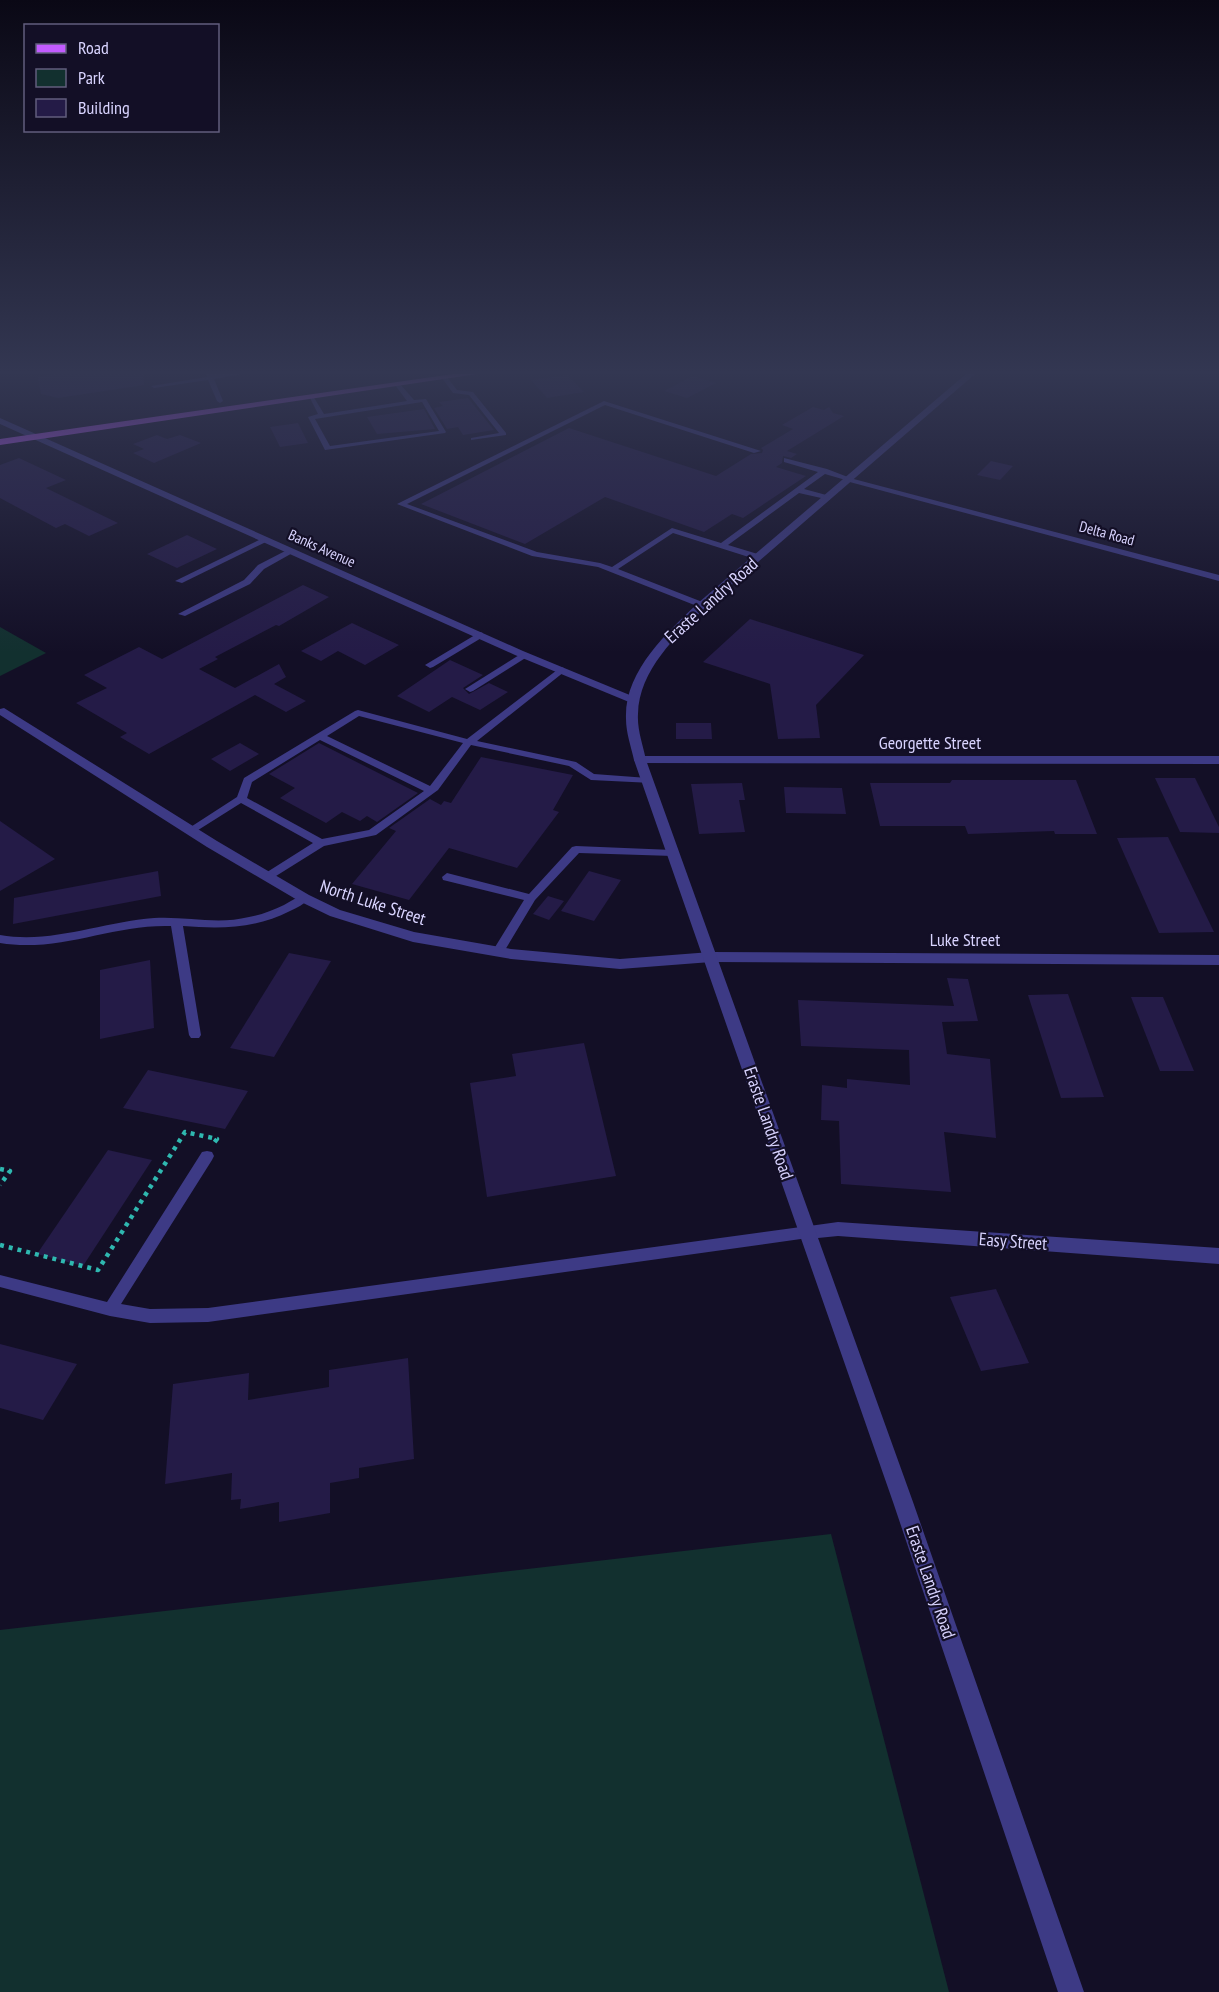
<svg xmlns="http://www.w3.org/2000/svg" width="1219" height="1992" font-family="'PT Sans Narrow',sans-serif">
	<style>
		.green { fill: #12302f }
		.building { fill: #241b47 }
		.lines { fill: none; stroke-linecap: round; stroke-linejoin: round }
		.path { stroke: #2fb8b0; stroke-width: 4.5; stroke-dasharray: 4 5; stroke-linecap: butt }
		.service { fill: #3d3a85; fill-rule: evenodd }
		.minor { fill: #3d3a85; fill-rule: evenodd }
		.tertiary { fill: #3d3a85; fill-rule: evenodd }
		.primary { fill: #c25bff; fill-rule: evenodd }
		.labels { text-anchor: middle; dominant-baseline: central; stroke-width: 4.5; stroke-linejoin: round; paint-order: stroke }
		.far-street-label { font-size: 15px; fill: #d9d4ff; stroke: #130f26 }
		.street-label { font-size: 18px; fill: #d9d4ff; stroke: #130f26 }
	</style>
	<rect width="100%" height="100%" fill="#130f26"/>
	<g class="green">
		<path d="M0 627 46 653 0 676Z"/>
		<path d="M831 1534 949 1992H0V1630Z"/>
	</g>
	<g class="building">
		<path d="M54 374H143L144 385 58 398 41 394 38 377Z"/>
		<path d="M567 375 584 392 547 398 531 380Z"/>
		<path d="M693 376 716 383 687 398 664 391Z"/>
		<path d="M468 398 494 430 463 435 458 427 447 429 434 408 443 406 439 402Z"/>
		<path d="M813 407 824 410 829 407 833 413 844 416 787 451 797 454 791 458 783 456 782 463 776 467 806 476 743 518 732 514 704 532 605 497 525 544 421 504 569 428 716 476 751 454 762 453 763 450 761 448 793 429 782 425Z"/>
		<path d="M424 409 435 429 377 434 367 417Z"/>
		<path d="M298 423 308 443 280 447 270 427Z"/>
		<path d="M157 435 167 439 180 435 201 443 154 463 133 453 144 449 133 444Z"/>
		<path d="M19 458 66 480 46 488 118 523 89 536 65 524 56 528 0 498V465Z"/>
		<path d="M991 461 1013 466 1000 480 977 475Z"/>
		<path d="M187 535 217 549 177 568 147 554Z"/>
		<path d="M303 585 329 597 279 626 276 625 215 657 218 659 199 669 235 688 279 664 286 677 274 684 306 701 286 712 255 695 149 754 120 737 127 733 76 703 107 688 84 675 139 647 162 659Z"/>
		<path d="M750 619 864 655 816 705 820 738 778 739 770 684 703 662Z"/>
		<path d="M352 623 399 645 365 665 338 651 321 661 301 651Z"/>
		<path d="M450 660 483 675 463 688 469 694 489 683 508 692 480 710 452 697 429 712 397 696Z"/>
		<path d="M676 723H711L712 739H676Z"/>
		<path d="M240 743 259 754 230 771 211 759Z"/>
		<path d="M319 743 418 793 377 822 367 816 360 821 342 812 326 823 280 798 295 788 269 774Z"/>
		<path d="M481 757 573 775 553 810 559 812 517 868 449 848 409 900 352 884 396 831 389 828 430 799 441 805 444 801 451 803Z"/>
		<path d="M1155 778H1195L1219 827V833L1180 832Z"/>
		<path d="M952 780H1076L1097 834H1055L1054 831 968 834 965 826H880L870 783H950Z"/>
		<path d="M742 783 745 800H739L745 832 699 834 691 784Z"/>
		<path d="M784 787 842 788 846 814 786 813Z"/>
		<path d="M0 821 55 859 0 891Z"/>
		<path d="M1168 837 1214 932 1159 933 1117 838Z"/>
		<path d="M158 871 161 896 13 924 14 898Z"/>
		<path d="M589 871 621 880 594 921 561 911Z"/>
		<path d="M548 896 564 901 549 920 533 914Z"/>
		<path d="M289 953 331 961 274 1057 230 1048Z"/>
		<path d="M150 960 154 1028 100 1039V970Z"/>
		<path d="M947 978 968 979 978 1021 942 1022 947 1054 990 1059 996 1138 944 1132 951 1192 841 1184 839 1121 821 1120 822 1085 847 1088V1079L910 1085 909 1050 801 1046 798 1000 954 1006Z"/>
		<path d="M1068 994 1104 1097 1061 1098 1028 995Z"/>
		<path d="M1131 997H1163L1194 1071H1160Z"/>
		<path d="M584 1043 616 1176 487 1197 470 1083 516 1076 512 1054Z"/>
		<path d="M148 1070 248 1091 225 1129 123 1108Z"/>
		<path d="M108 1150 152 1160 83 1266 37 1254Z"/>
		<path d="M996 1289 1029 1363 981 1371 950 1297Z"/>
		<path d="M0 1344 77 1364 43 1420 0 1408Z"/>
		<path d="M408 1358 414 1459 359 1468V1478L330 1483V1513L279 1522V1502L240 1509 241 1499 231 1500 232 1473 165 1484 173 1384 249 1373 248 1400 329 1387V1370Z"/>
	</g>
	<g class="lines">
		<g class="path">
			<path d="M0 1169 10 1171 0 1185"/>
			<path d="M0 1245 98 1270 185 1132 217 1139 214 1143"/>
		</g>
		<g class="service">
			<path d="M206 374H242L214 379 223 401 220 403 217 401 208 380 154 388 151 386 207 377Z"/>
			<path d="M443 377H447L457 390 473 392 506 433V435L471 440V438L499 433 469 395 453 393 442 378Z"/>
			<path d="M396 384H400L414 400 426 399 446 432 445 433 325 450 308 417 318 414 309 396H313L324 414 407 401 395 385ZM422 402 439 431 330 446 315 419Z"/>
			<path d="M604 401 761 451 754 453 605 405 407 504 537 552 600 563 612 567 672 528 721 543 818 472 784 462V458L827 469 853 479 849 481 825 474 804 489 830 496V500L799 493 728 545 761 555V559H755L673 533 618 569 705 603V607L702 608 598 567 532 556 397 504Z"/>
			<path d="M263 538 270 540 182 583 175 581Z"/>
			<path d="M289 549 296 551 264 569 250 584 185 616 178 614 244 580 258 565Z"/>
			<path d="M480 632 483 633V637L433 667 430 668 425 665Z"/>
			<path d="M524 652 528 655 527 657 473 691 470 692 465 689Z"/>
			<path d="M561 667 564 668V672L477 741 576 762 594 774 648 778 653 781 652 783 591 780 569 766 471 745 438 790 376 835 324 846 268 881 263 877 264 874 313 843 241 803 195 832 191 833 186 830 237 797 244 778 355 711 358 710 467 739ZM359 716 463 743 430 786 327 736ZM320 740 424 791 369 830 322 839 247 798 252 782Z"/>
			<path d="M576 846 673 850 678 853 673 856 579 853 535 900 502 955 498 956 492 952 524 900 443 880 442 877 447 873 529 894 572 847Z"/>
			<path d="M304 894 310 898C304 904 297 908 290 911 255 929 220 929 183 926L201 1035 199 1038H191L189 1035 171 926C112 924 60 953 0 943V935C53 944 101 922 154 918 186 916 217 925 249 917 261 915 273 910 284 905 291 901 297 897 304 894Z"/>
			<path d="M207 1151 212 1152 214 1156 212 1160 121 1304 150 1309 208 1308 808 1226 813 1228 815 1232 813 1236 808 1238 208 1322 150 1323 110 1316 0 1287V1275L107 1302 202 1152Z"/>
		</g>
		<g class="minor">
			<path d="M0 418 523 651 637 698 639 700 633 704 629 702 515 655 0 424Z"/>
			<path d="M846 477 1219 575V581L846 481Z"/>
			<path d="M4 708 217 841 309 895 340 910 414 932 511 949 620 959 711 952 1219 955V965L711 962 620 969 511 959 413 942 330 916 299 901 207 847 0 715V709Z"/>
			<path d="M640 756H1219V764L636 763 634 760Z"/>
			<path d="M838 1222 1219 1248V1264L838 1236 808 1239 802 1237 799 1232 802 1227Z"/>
		</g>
		<path class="tertiary" d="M966 374H975L706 607C676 636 639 670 638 714 637 730 643 745 646 760L913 1502 1084 1992H1058L893 1502 634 760C631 746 626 733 626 719 624 671 667 633 698 603Z"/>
		<path class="primary" d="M453 374H477L0 445V439Z"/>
	</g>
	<linearGradient id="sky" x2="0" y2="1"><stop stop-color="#0a0815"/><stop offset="0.57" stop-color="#333752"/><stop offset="1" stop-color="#333752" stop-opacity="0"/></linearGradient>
	<rect width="1219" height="653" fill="url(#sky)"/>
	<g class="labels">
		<g class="far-street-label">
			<text transform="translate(1107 533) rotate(15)">Delta Road</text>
			<text transform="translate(322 548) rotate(24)">Banks Avenue</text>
		</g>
		<g class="street-label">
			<text transform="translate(711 600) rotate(-42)">Eraste Landry Road</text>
			<text x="930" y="742">Georgette Street</text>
			<text transform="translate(373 902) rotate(18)">North Luke Street</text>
			<text x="965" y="939">Luke Street</text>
			<text transform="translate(769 1123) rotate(71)">Eraste Landry Road</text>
			<text transform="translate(1013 1241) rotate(4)">Easy Street</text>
			<text transform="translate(931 1582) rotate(71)">Eraste Landry Road</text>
		</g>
	</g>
	<rect x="24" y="24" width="195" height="108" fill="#130f26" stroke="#625e7d" stroke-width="1.5"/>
	<rect x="36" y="44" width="30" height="9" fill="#c25bff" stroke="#625e7d" stroke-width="1.5"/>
	<text x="78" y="54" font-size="18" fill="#d9d4ff">Road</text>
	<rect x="36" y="69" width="30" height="18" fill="#12302f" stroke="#625e7d" stroke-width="1.5"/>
	<text x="78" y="84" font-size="18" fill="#d9d4ff">Park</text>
	<rect x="36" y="99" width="30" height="18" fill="#241b47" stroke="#625e7d" stroke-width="1.5"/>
	<text x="78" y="114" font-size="18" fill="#d9d4ff">Building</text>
</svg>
